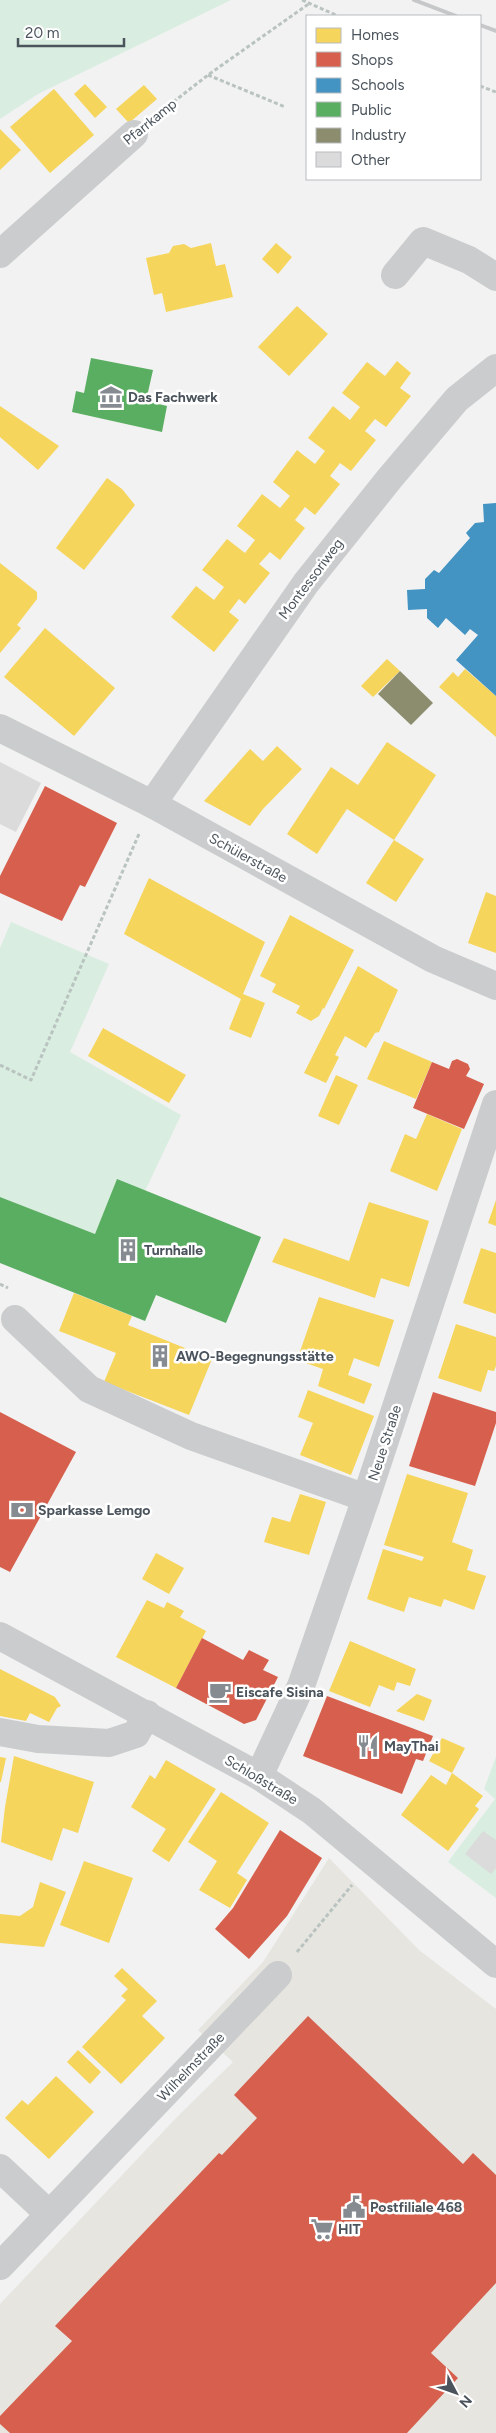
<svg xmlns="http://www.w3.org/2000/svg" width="496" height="2433" font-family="Figtree,sans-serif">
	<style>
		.commercial { fill: #e6e5e0 }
		.green { fill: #d9eee1 }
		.homes { fill: #f6d55c }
		.shops { fill: #d6604d }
		.schools { fill: #4393c3 }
		.public { fill: #5aae61 }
		.industry { fill: #8c8c6e }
		.building { fill: #dbdbdc }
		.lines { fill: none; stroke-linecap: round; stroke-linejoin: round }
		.path { stroke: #b9c3c0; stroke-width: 3; stroke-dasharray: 4 2.5; stroke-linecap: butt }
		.minor { stroke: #cacccd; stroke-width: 28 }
		.rail { stroke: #c6c7c8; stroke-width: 4 }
		.labels { text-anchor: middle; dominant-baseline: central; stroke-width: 5; stroke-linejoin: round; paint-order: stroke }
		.street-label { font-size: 14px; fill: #4b545c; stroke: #fff }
		.poi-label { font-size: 14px; font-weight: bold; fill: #4b545c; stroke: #fff; text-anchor: start }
	</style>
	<rect width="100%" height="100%" fill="#f2f2f2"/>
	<path class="commercial" d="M329 1858 419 1950 496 2009V2433H0V2304L178 2116 233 2062 198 2030 263 1962Z"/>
	<g class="green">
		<path d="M0 0H231L38 94 0 119Z"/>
		<path d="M11 922 109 964 70 1052 181 1115 145 1191 117 1180 95 1234 0 1197V948Z"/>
		<path d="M496 1757V1898L448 1862 495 1799 484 1789Z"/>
	</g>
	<g class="homes">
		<path d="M85 84 107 107 95 118 74 94Z"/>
		<path d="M144 85 157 99 129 123 116 109Z"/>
		<path d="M54 89 94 135 50 173 10 127Z"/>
		<path d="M0 129 21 150 0 170Z"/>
		<path d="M211 243 216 266 225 264 233 297 166 312 162 293 154 295 146 258 169 253 173 246 184 244 191 248Z"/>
		<path d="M276 243 292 257 278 274 262 259Z"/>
		<path d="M297 306 328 334 289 376 258 347Z"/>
		<path d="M397 361 411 373 400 388 411 396 386 427 375 419 365 431 376 440 351 471 340 463 330 476 340 484 315 515 305 507 295 520 305 528 280 560 270 552 259 564 270 573 245 604 239 599 229 612 239 620 214 652 171 617 196 586 214 600 224 587 202 570 227 539 245 553 255 540 237 526 262 494 280 508 290 496 273 482 297 450 315 464 325 451 308 438 333 406 350 420 360 407 342 393 367 362 385 376Z"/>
		<path d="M0 406 59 446 38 470 0 437Z"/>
		<path d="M107 478 122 489 135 505 84 570 56 548Z"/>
		<path d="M0 563 37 592V599L17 625 21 628 0 653Z"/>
		<path d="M45 628 115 688 74 736 4 677Z"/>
		<path d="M387 659 400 671 373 697 361 686Z"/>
		<path d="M465 669 496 696V737L439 687 453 672 458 677Z"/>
		<path d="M387 742 436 775 394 840 347 809 317 854 287 834 331 767 358 785Z"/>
		<path d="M277 746 302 769 263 809 250 826 204 801 250 749 263 761Z"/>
		<path d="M394 840 424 859 396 902 366 883Z"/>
		<path d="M149 878 265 942 243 994 265 1003 251 1038 229 1029 241 999 124 934Z"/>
		<path d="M486 892 496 896V953L468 943Z"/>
		<path d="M290 915 354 950 324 1009 323 1008 319 1016 311 1021 296 1013 300 1006 272 992 276 984 260 976Z"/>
		<path d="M358 966 398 990 379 1032 375 1033 366 1048 345 1036 335 1055 339 1057 326 1083 304 1073Z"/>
		<path d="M103 1028 186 1075 169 1103 88 1056Z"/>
		<path d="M384 1041 432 1062 416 1099 367 1079Z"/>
		<path d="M336 1075 358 1085 339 1125 318 1116Z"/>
		<path d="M427 1114 462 1129 437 1191 390 1171 405 1134 416 1139Z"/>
		<path d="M496 1200V1226L488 1223Z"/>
		<path d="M369 1202 429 1221 409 1287 381 1278 375 1298 272 1262 284 1238 349 1261Z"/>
		<path d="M481 1248 496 1253V1314L463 1303Z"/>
		<path d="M74 1293 132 1316 128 1325 212 1359 189 1415 104 1382 116 1353 59 1331Z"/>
		<path d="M319 1297 394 1320 379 1367 354 1358 348 1375 372 1384 364 1404 318 1386 323 1369 297 1360Z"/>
		<path d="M456 1324 496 1337V1366L494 1371 488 1370 481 1392 438 1378Z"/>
		<path d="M308 1390 374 1416 351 1475 300 1455 313 1423 298 1417Z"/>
		<path d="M407 1474 468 1493 452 1542 473 1550 467 1570 486 1576 474 1610 444 1599 441 1607 409 1597 404 1612 367 1599 383 1549 422 1561 424 1557 384 1545Z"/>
		<path d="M300 1494 326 1502 309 1555 264 1542 272 1517 290 1522Z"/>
		<path d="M156 1553 184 1568 169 1594 142 1579Z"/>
		<path d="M147 1600 164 1608 167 1602 184 1611 180 1617 206 1631 176 1688 116 1657Z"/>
		<path d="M350 1641 416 1669 410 1686 397 1682 394 1691 379 1685 370 1707 329 1691Z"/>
		<path d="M0 1669 55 1697 61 1706 57 1708 49 1722 30 1713 26 1721 0 1716Z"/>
		<path d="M417 1694 432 1700 424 1721 396 1711Z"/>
		<path d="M442 1738 465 1748 452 1773 483 1796 475 1806 479 1809 448 1851 401 1815 431 1775 446 1785 452 1773 429 1761Z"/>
		<path d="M14 1756 94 1782 78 1833 63 1828 52 1861 1 1842 5 1807Z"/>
		<path d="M0 1757 6 1758 1 1782H0Z"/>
		<path d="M166 1760 216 1789 169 1862 152 1851 166 1829 131 1807 150 1775 155 1779Z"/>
		<path d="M221 1792 269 1823 237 1873 247 1880 230 1908 199 1890 217 1861 188 1842Z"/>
		<path d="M84 1861 133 1878 109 1943 60 1925Z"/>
		<path d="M40 1882 66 1892 44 1947 0 1943V1914L20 1916 33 1907Z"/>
		<path d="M122 1968 157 2001 142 2016 165 2038 121 2084 82 2047 126 2000 121 1996 128 1989 114 1976Z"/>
		<path d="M78 2050 101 2072 90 2084 67 2062Z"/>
		<path d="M56 2076 94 2112 49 2159 5 2118 22 2100 28 2105Z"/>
	</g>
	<g class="shops">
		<path d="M45 786 117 823 85 887 80 885 62 921 0 893V876Z"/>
		<path d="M457 1059 468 1064 470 1069 466 1076 484 1084 464 1129 413 1108 432 1062 449 1069 452 1061Z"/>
		<path d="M433 1392 496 1412V1423L475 1486 409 1466Z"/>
		<path d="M0 1412 76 1452 10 1572 0 1567Z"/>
		<path d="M202 1638 243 1660 249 1650 269 1660 263 1670 278 1677 256 1720 244 1724 176 1688Z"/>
		<path d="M327 1696 433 1736 423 1761 416 1759 402 1794 303 1756Z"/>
		<path d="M280 1830 322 1858 287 1916 249 1959 215 1929 233 1908Z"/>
		<path d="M308 2016 463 2164 473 2153 496 2175V2283L431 2353 458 2378 407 2433H10L0 2424V2416L72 2341 55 2326 219 2153 222 2155 257 2118 234 2095Z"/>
	</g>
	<path class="schools" d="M496 503V696L456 660 478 635 470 629 465 635 446 618 438 628 427 618V609L408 610 407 590 425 589V579L434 570 439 573 470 538 466 533 475 523 484 522 483 504Z"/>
	<g class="public">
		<path d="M91 358 153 370 146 401 167 406 162 432 72 412 76 391 84 393Z"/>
		<path d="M117 1179 261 1237 226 1323 156 1295 145 1321 0 1263V1197L95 1234Z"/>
	</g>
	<path class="industry" d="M400 671 433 703 411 725 378 694Z"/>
	<g class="building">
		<path d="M0 762 41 783 16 832 0 824Z"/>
		<path d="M483 1831 496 1840V1868L491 1874 465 1854Z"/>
	</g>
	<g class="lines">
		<g class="path">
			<path d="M302 0 338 16"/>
			<path d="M208 75 285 107"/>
			<path d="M480 86 496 92"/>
			<path d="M158 114 208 75 310 3"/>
			<path d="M0 1065 31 1080 139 834"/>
			<path d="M0 1284 8 1288"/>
			<path d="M297 1952 352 1885"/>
		</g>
		<g class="minor">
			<path d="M0 254 134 134"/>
			<path d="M395 275 423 241 469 260 496 277"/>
			<path d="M0 728 152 804 433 959 496 986"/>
			<path d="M152 804 306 583 390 478 457 399 496 368"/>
			<path d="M15 1319 89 1389 191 1436 366 1498"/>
			<path d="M0 1636 259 1776 312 1811 496 1964"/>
			<path d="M0 1732 38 1739 109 1743 136 1734 147 1714"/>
			<path d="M259 1776 301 1686 366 1498 496 1104"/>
			<path d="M0 2168 49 2214"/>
			<path d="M0 2266 278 1975"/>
		</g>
		<g class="rail">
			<path d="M414 0 456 16"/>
			<path d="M480 25 496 31"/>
		</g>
	</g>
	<defs>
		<symbol id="museum-bare" viewBox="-9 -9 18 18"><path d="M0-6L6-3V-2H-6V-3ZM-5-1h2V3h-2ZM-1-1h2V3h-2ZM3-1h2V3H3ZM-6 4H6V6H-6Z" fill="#858b90" stroke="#fff" stroke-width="2.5" paint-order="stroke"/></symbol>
		<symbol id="building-bare" viewBox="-9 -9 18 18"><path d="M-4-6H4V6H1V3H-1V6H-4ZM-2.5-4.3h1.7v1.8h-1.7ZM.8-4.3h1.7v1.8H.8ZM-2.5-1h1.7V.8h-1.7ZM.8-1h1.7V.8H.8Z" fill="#858b90" stroke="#fff" stroke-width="2.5" paint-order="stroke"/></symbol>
		<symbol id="bank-bare" viewBox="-9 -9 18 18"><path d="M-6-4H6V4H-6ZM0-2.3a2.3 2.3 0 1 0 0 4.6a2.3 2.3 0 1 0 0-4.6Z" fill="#858b90" stroke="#fff" stroke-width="2.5" paint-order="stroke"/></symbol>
		<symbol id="cafe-bare" viewBox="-9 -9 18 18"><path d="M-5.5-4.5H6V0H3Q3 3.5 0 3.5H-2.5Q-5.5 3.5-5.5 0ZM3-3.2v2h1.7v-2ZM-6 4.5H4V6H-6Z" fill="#858b90" stroke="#fff" stroke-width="2.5" paint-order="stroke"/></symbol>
		<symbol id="restaurant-bare" viewBox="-9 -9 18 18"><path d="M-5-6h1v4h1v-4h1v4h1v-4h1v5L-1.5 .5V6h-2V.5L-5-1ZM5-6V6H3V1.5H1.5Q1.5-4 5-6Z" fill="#858b90" stroke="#fff" stroke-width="2.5" paint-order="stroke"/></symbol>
		<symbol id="civic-bare" viewBox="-9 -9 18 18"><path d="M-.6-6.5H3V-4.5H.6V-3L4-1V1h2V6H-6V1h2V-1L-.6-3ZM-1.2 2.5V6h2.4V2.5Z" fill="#858b90" stroke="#fff" stroke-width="2.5" paint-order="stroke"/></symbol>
		<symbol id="supermarket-bare" viewBox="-9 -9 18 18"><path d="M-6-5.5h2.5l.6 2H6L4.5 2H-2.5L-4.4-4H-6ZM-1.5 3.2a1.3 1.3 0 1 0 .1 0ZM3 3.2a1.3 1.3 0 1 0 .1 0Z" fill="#858b90" stroke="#fff" stroke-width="2.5" paint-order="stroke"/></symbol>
	</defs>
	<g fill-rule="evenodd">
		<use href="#museum-bare" x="95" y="381" width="32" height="32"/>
		<use href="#building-bare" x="112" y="1234" width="32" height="32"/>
		<use href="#building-bare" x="144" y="1340" width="32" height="32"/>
		<use href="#bank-bare" x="6" y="1494" width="32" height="32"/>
		<use href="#cafe-bare" x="204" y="1676" width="32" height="32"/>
		<use href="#restaurant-bare" x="352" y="1730" width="32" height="32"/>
		<use href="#civic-bare" x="338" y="2191" width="32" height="32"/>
		<use href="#supermarket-bare" x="306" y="2213" width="32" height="32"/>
	</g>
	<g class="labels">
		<g class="street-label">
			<text transform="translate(150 122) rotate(-39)">Pfarrkamp</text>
			<text transform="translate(311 579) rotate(-53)">Montessoriweg</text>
			<text transform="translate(248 858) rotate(29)">Schülerstraße</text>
			<text transform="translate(385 1443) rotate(-72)">Neue Straße</text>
			<text transform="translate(261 1780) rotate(31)">Schloßstraße</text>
			<text transform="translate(191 2067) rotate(-46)">Wilhelmstraße</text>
		</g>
		<g class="poi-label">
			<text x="128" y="397">Das Fachwerk</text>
			<text x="144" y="1250">Turnhalle</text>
			<text x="176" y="1356">AWO-Begegnungsstätte</text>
			<text x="38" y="1510">Sparkasse Lemgo</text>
			<text x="236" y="1692">Eiscafe Sisina</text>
			<text x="384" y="1746">MayThai</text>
			<text x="370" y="2207">Postfiliale 468</text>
			<text x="338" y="2229">HIT</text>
		</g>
	</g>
	<rect x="306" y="15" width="175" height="165" fill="#ffffff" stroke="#b7bbbe"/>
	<rect x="316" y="28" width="25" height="15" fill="#f6d55c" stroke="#b7bbbe"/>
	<text x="351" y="40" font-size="15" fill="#4b545c">Homes</text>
	<rect x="316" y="52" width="25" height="15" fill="#d6604d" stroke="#b7bbbe"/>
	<text x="351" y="65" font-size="15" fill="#4b545c">Shops</text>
	<rect x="316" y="78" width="25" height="15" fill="#4393c3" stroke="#b7bbbe"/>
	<text x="351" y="90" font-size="15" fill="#4b545c">Schools</text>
	<rect x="316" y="102" width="25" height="15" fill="#5aae61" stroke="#b7bbbe"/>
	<text x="351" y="115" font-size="15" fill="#4b545c">Public</text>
	<rect x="316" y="128" width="25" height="15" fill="#8c8c6e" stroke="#b7bbbe"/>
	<text x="351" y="140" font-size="15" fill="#4b545c">Industry</text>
	<rect x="316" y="152" width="25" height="15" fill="#dbdbdc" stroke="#b7bbbe"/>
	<text x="351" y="165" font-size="15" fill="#4b545c">Other</text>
	<g transform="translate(456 2393) rotate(131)" stroke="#ffffff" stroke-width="4" paint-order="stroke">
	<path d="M0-4L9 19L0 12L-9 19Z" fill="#4b545c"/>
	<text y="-8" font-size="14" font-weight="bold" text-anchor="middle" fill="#4b545c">N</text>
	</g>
	<path d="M18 38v8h106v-8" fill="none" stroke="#4b545c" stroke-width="2.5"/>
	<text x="25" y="38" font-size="15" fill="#4b545c" stroke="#ffffff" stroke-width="4" paint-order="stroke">20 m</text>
</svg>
